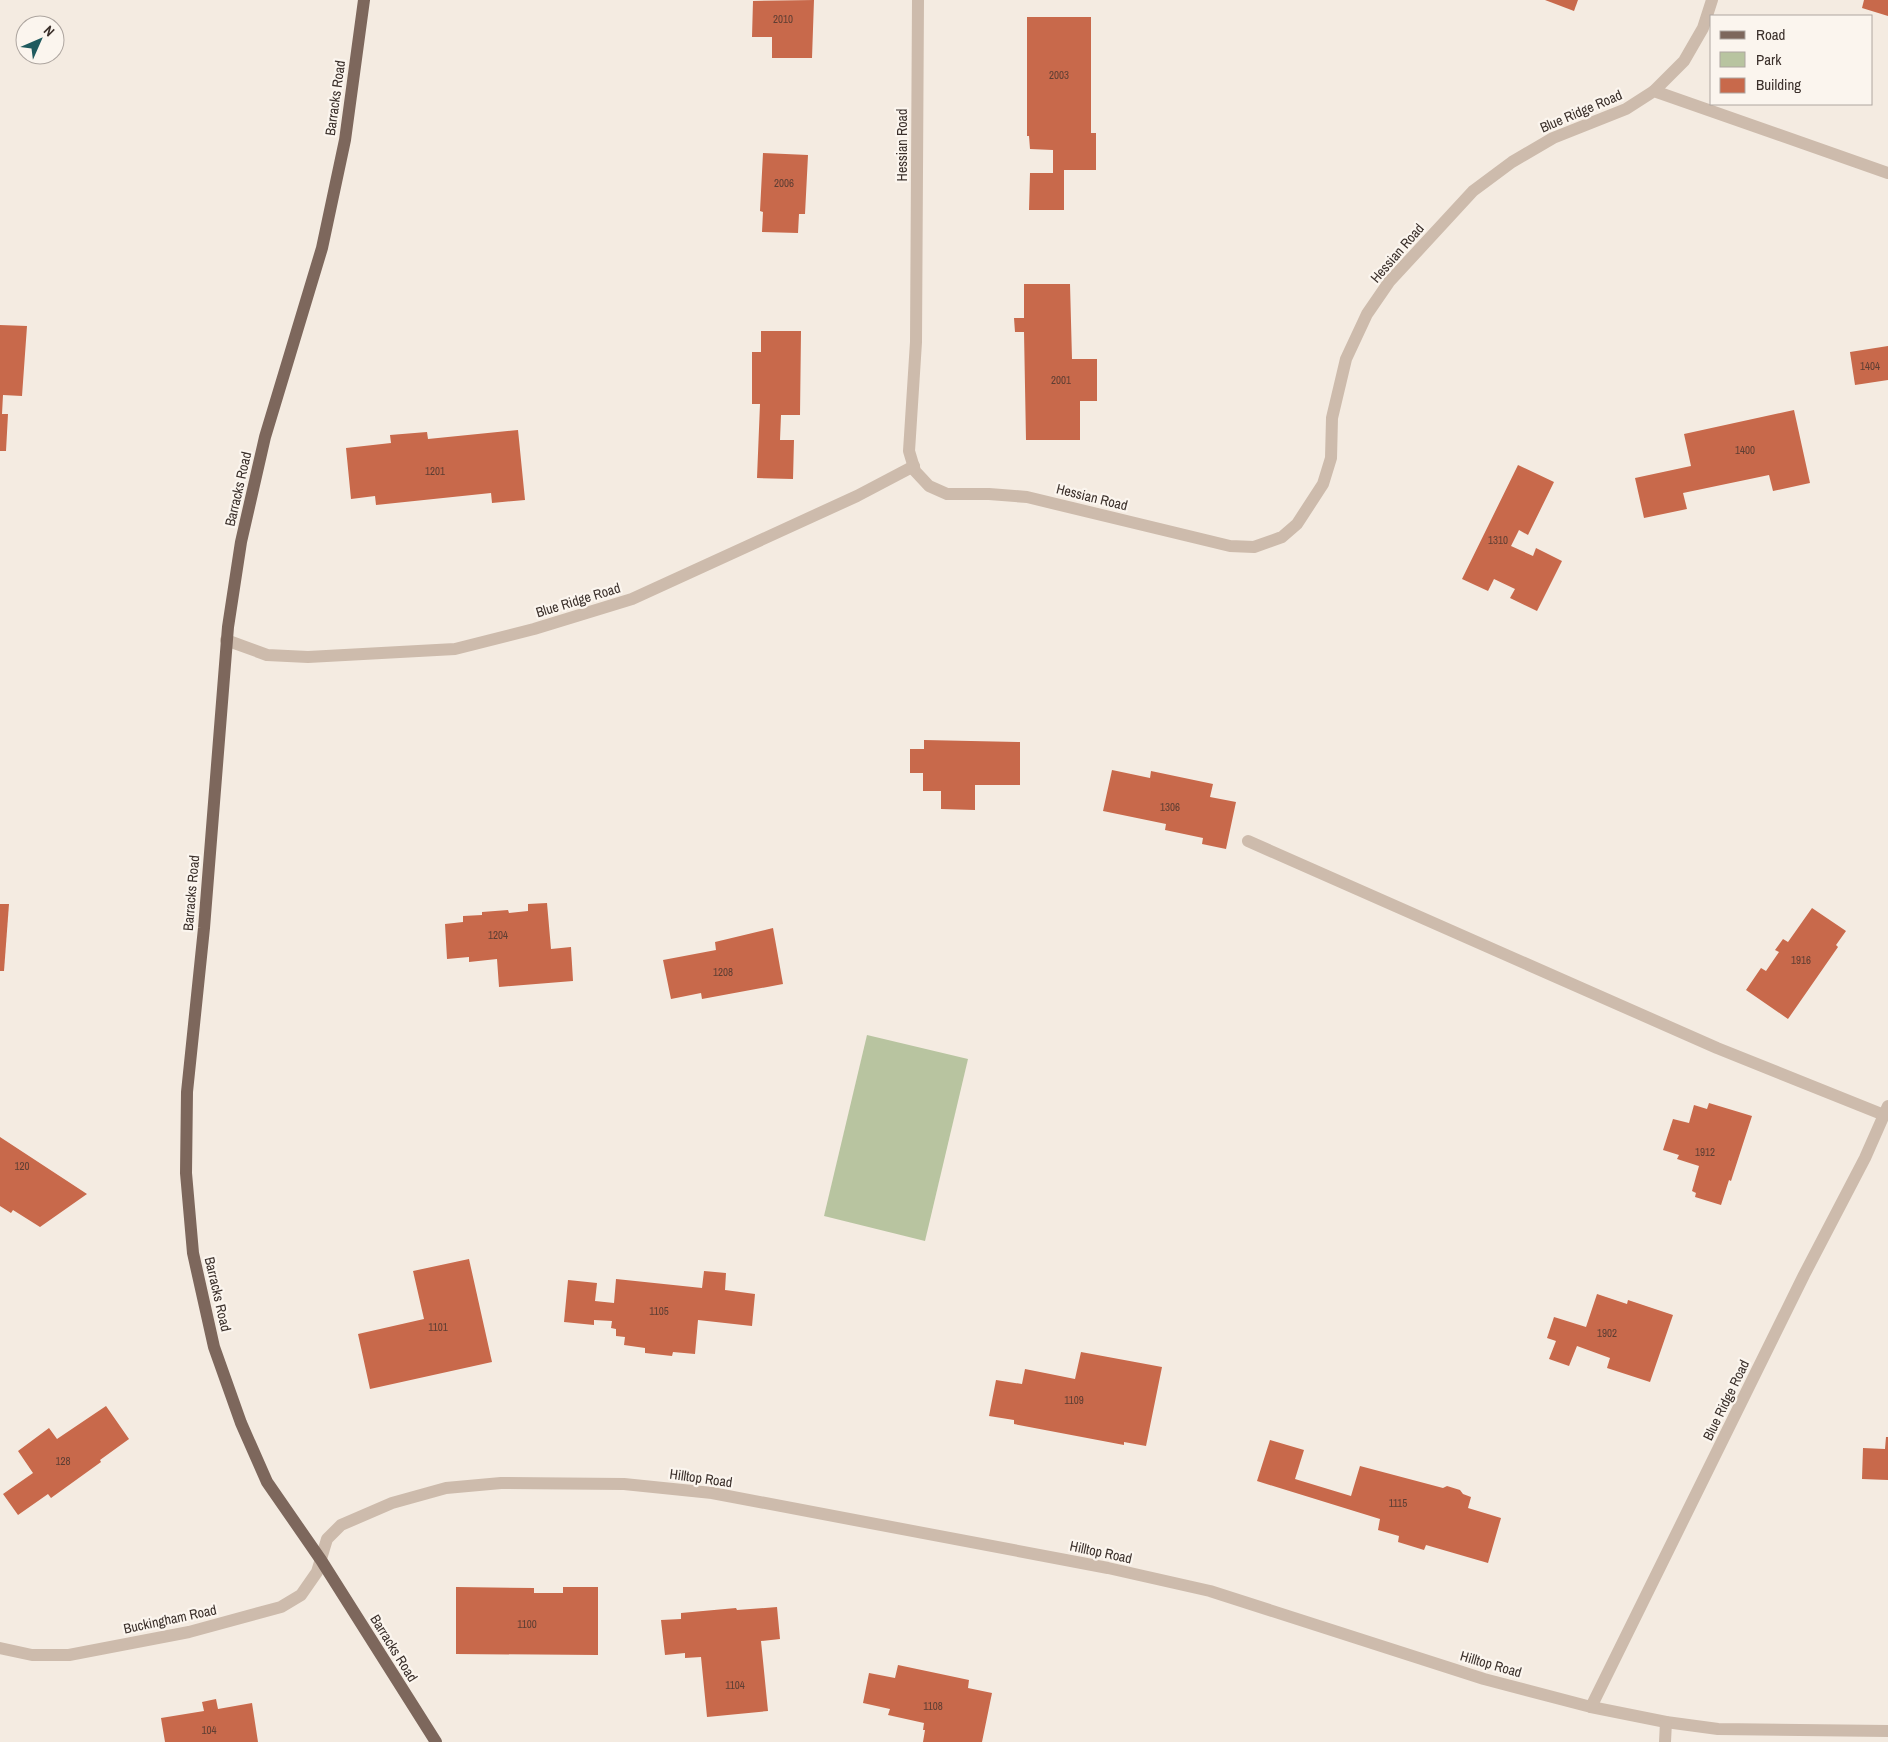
<svg xmlns="http://www.w3.org/2000/svg" width="1888" height="1742" font-family="'Archivo Narrow',sans-serif">
	<style>
		.green { fill: #b8c4a0 }
		.building { fill: #c8694b }
		.lines { fill: none; stroke-linecap: round; stroke-linejoin: round }
		.service { stroke: #cdbbac; stroke-width: 12 }
		.minor { stroke: #cdbbac; stroke-width: 12 }
		.primary { stroke: #7d675c; stroke-width: 12 }
		.labels { text-anchor: middle; dominant-baseline: central; stroke-width: 4.5; stroke-linejoin: round; paint-order: stroke }
		.number-label { font-size: 11px; fill: #5e3e33 }
		.street-label { font-size: 14px; fill: #3b302b; stroke: #fbf5ee }
	</style>
	<rect width="100%" height="100%" fill="#f4ebe1"/>
	<path class="green" d="M867 1035 968 1059 925 1241 824 1216Z"/>
	<g class="building">
		<path d="M814 0 812 58H772V37H752L753 1Z"/>
		<path d="M1545 0H1578L1574 11Z"/>
		<path d="M1864 0H1888V16L1862 8Z"/>
		<path d="M1027 17H1091V133H1096V170H1064V210H1029L1030 173H1053V150L1030 149 1029 136H1027Z"/>
		<path d="M763 153 808 155 805 214H799L798 233 762 232 763 212 760 211Z"/>
		<path d="M1024 284H1070L1072 359H1097V401H1080V440H1026L1024 332H1015L1014 318H1024Z"/>
		<path d="M0 325 27 326 22 396 3 395 2 414H8L6 451H0Z"/>
		<path d="M761 331H801L800 415H781L780 440H794L793 479 757 478 760 404H752V352H761Z"/>
		<path d="M1888 346V380L1855 385 1850 352Z"/>
		<path d="M1794 410 1810 483 1773 491 1769 475 1683 493 1687 509 1644 518 1635 478 1691 466 1684 434Z"/>
		<path d="M518 430 525 500 492 503 491 493 376 505 375 496 351 499 346 448 391 443 390 435 427 432 428 439Z"/>
		<path d="M1518 465 1554 482 1528 535 1519 530 1511 546 1533 556 1536 548 1562 561 1537 611 1510 598 1515 589 1494 579 1488 591 1462 579Z"/>
		<path d="M924 740 1020 742V785H975V810L941 809V791H923V773H910V749H924Z"/>
		<path d="M1112 770 1150 778 1151 771 1213 784 1210 797 1236 802 1226 849 1202 844 1203 838 1165 830 1166 824 1103 811Z"/>
		<path d="M547 903 551 949 571 947 573 981 499 987 497 959 469 962V957L447 959 445 924 463 922V916L482 915V912L508 910 509 913 528 911V904Z"/>
		<path d="M0 904H9L4 971H0Z"/>
		<path d="M1812 908 1846 931 1836 945 1838 947 1788 1019 1746 990 1761 968 1766 971 1779 952 1775 950 1783 939 1788 942Z"/>
		<path d="M773 928 783 984 702 999 701 993 671 999 663 960 716 950 715 942Z"/>
		<path d="M1709 1103 1752 1116 1731 1181 1729 1180 1721 1205 1695 1197 1696 1193 1692 1191 1699 1166 1677 1159 1679 1155 1663 1150 1673 1119 1689 1123 1694 1105 1707 1109Z"/>
		<path d="M0 1137 87 1194 40 1227 13 1210 11 1213 0 1206Z"/>
		<path d="M469 1259 492 1362 370 1389 358 1334 424 1319 413 1271Z"/>
		<path d="M704 1271 726 1273 725 1290 755 1294 752 1326 698 1320 695 1354 673 1352 672 1356 645 1353V1348L624 1345 625 1337 616 1336V1329L611 1328 612 1321 594 1320V1325L564 1322 568 1280 597 1283 595 1301 614 1303 616 1279 702 1288Z"/>
		<path d="M1597 1294 1627 1304 1628 1300 1673 1315 1650 1382 1607 1368 1610 1358 1577 1346 1569 1366 1549 1359 1556 1341 1547 1338 1554 1317 1586 1327Z"/>
		<path d="M1081 1352 1162 1367 1146 1446 1124 1442V1445L1014 1424V1420L989 1416 996 1380 1022 1384 1025 1369 1075 1379Z"/>
		<path d="M106 1406 129 1439 100 1460 101 1462 51 1498 48 1494 18 1515 3 1494 33 1473 18 1451 49 1428 57 1439Z"/>
		<path d="M1886 1437H1888V1480L1862 1479 1863 1448 1885 1449Z"/>
		<path d="M1270 1440 1304 1450 1295 1479 1351 1496 1360 1466 1443 1488 1447 1486 1460 1490 1463 1494 1471 1497 1468 1508 1501 1518 1488 1563 1426 1545 1424 1550 1398 1542 1399 1536 1378 1530 1380 1519 1257 1481Z"/>
		<path d="M456 1587 534 1588V1593H563V1587H598V1655L456 1654Z"/>
		<path d="M777 1607 780 1639 761 1641 768 1711 707 1717 701 1657 685 1658V1653L665 1655 661 1620 681 1619V1613L736 1608 737 1610Z"/>
		<path d="M898 1665 969 1680 968 1688 992 1693 982 1742H923L925 1730H923L924 1723 888 1715 890 1709 863 1703 869 1673 895 1678Z"/>
		<path d="M216 1699 218 1709 252 1703 258 1742H165L161 1718 204 1711 202 1702Z"/>
	</g>
	<g class="lines">
		<path class="service" d="M1248 841 1717 1048 1884 1115"/>
		<g class="minor">
			<path d="M918 0 916 342 909 451 915 471 929 486 947 494H989L1027 497 1230 546 1254 547 1282 537 1297 524 1323 484 1331 458 1332 418 1346 359 1367 314 1389 282 1473 191 1512 162 1553 138 1626 109 1654 91 1888 173"/>
			<path d="M1654 91 1684 61 1703 28 1712 0"/>
			<path d="M226 640 267 655 308 657 455 649 534 629 632 599 857 496 914 466"/>
			<path d="M0 1648 32 1655H69L189 1632 281 1607 301 1595 317 1572 327 1539 341 1525 392 1503 446 1488 501 1483 624 1484 712 1493 1108 1568 1210 1591 1484 1679 1591 1707 1666 1722 1718 1729 1888 1731"/>
			<path d="M1591 1707 1804 1275 1865 1158 1888 1106"/>
			<path d="M1665 1742 1666 1722"/>
		</g>
		<path class="primary" d="M364 0 345 140 322 248 265 437 241 542 228 627 204 928 187 1092 186 1173 193 1253 214 1347 241 1423 267 1482 321 1560 436 1742"/>
	</g>
	<g class="labels">
		<g class="number-label">
			<text x="783" y="19">2010</text>
			<text x="1059" y="75">2003</text>
			<text x="784" y="183">2006</text>
			<text x="1870" y="366">1404</text>
			<text x="1061" y="380">2001</text>
			<text x="1745" y="450">1400</text>
			<text x="435" y="471">1201</text>
			<text x="1498" y="540">1310</text>
			<text x="1170" y="807">1306</text>
			<text x="498" y="935">1204</text>
			<text x="1801" y="960">1916</text>
			<text x="723" y="972">1208</text>
			<text x="1705" y="1152">1912</text>
			<text x="22" y="1166">120</text>
			<text x="659" y="1311">1105</text>
			<text x="438" y="1327">1101</text>
			<text x="1607" y="1333">1902</text>
			<text x="1074" y="1400">1109</text>
			<text x="63" y="1461">128</text>
			<text x="1398" y="1503">1115</text>
			<text x="527" y="1624">1100</text>
			<text x="735" y="1685">1104</text>
			<text x="933" y="1706">1108</text>
			<text x="209" y="1730">104</text>
		</g>
		<g class="street-label">
			<text transform="translate(335 98) rotate(-82)">Barracks Road</text>
			<text transform="translate(1581 111) rotate(-23)">Blue Ridge Road</text>
			<text transform="translate(902 145) rotate(-90)">Hessian Road</text>
			<text transform="translate(1397 253) rotate(-49)">Hessian Road</text>
			<text transform="translate(238 489) rotate(-77)">Barracks Road</text>
			<text transform="translate(1092 497) rotate(14)">Hessian Road</text>
			<text transform="translate(578 600) rotate(-17)">Blue Ridge Road</text>
			<text transform="translate(191 893) rotate(-85)">Barracks Road</text>
			<text transform="translate(218 1294) rotate(77)">Barracks Road</text>
			<text transform="translate(1726 1400) rotate(-64)">Blue Ridge Road</text>
			<text transform="translate(701 1478) rotate(8)">Hilltop Road</text>
			<text transform="translate(1101 1552) rotate(12)">Hilltop Road</text>
			<text transform="translate(170 1619) rotate(-12)">Buckingham Road</text>
			<text transform="translate(394 1648) rotate(58)">Barracks Road</text>
			<text transform="translate(1491 1664) rotate(16)">Hilltop Road</text>
		</g>
	</g>
	<rect x="1710" y="15" width="162" height="90" fill="#fbf5ee" stroke="#aea6a0"/>
	<rect x="1720" y="31" width="25" height="8" fill="#7d675c" stroke="#aea6a0"/>
	<text x="1756" y="40" font-size="15" fill="#3b302b">Road</text>
	<rect x="1720" y="52" width="25" height="15" fill="#b8c4a0" stroke="#aea6a0"/>
	<text x="1756" y="65" font-size="15" fill="#3b302b">Park</text>
	<rect x="1720" y="78" width="25" height="15" fill="#c8694b" stroke="#aea6a0"/>
	<text x="1756" y="90" font-size="15" fill="#3b302b">Building</text>
	<g transform="translate(40 40) rotate(45)"><circle r="24" fill="#fbf5ee" stroke="#aea6a0"/>
	<path d="M0-4L9 19L0 12L-9 19Z" fill="#1f5a5e"/>
	<text y="-8" font-size="14" font-weight="bold" text-anchor="middle" fill="#3b302b">N</text>
	</g>
</svg>
